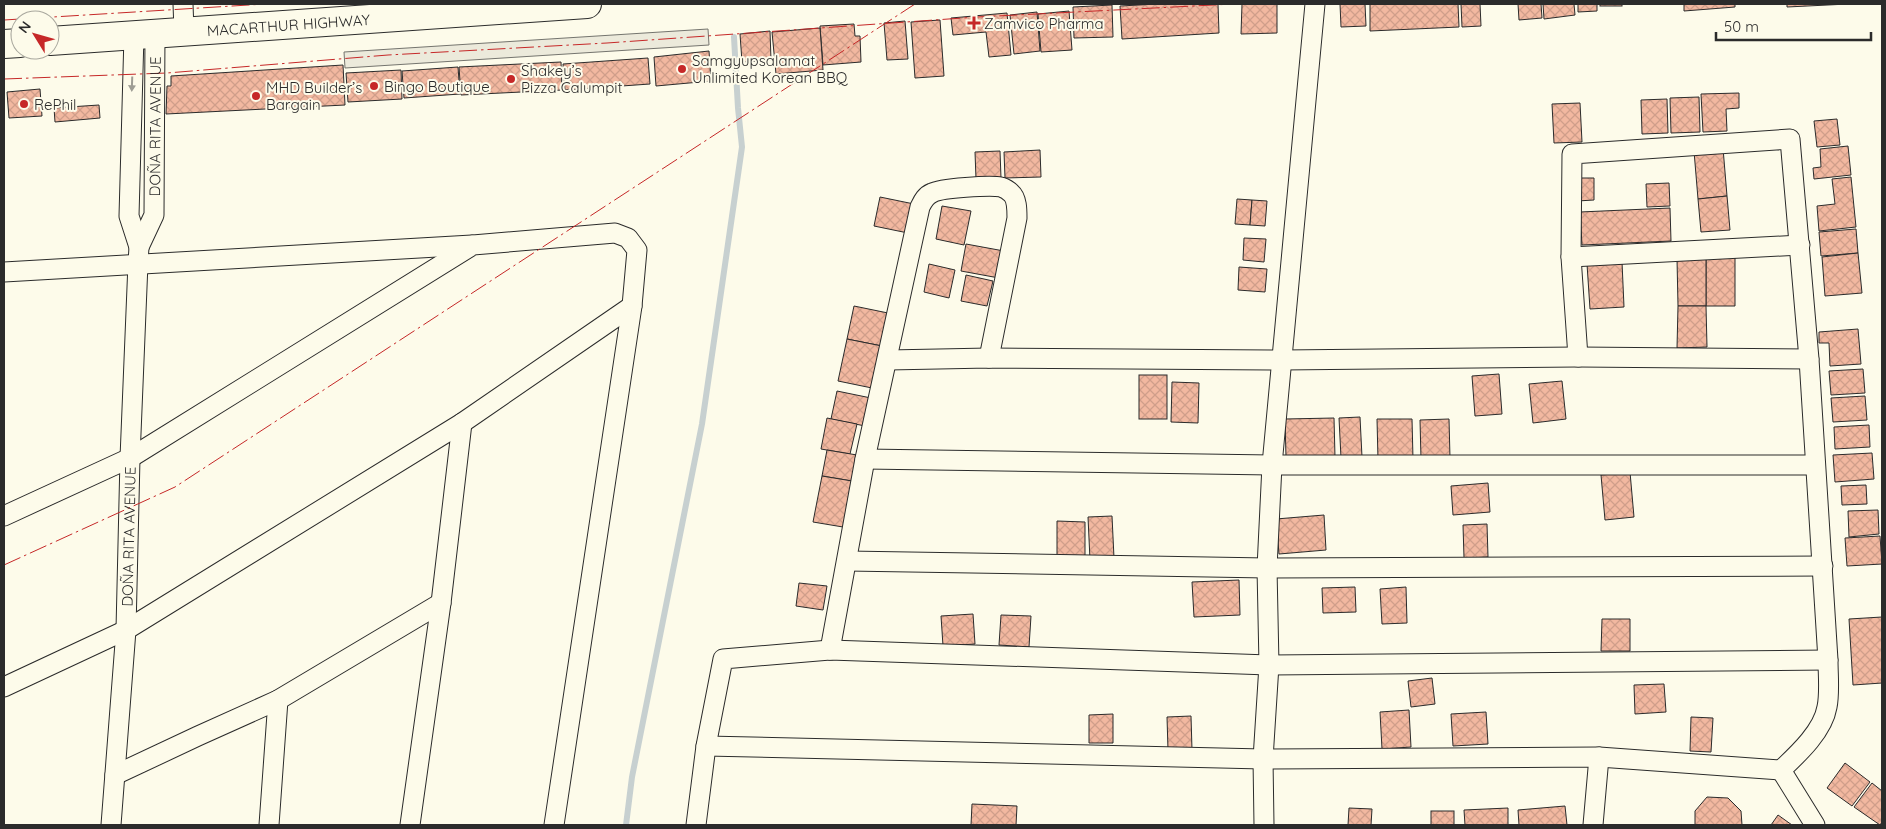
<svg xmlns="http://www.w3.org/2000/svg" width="1886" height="829" font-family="Quicksand,sans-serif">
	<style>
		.parking { fill: #eceadb; stroke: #74746e }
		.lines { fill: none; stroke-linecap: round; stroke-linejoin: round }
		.stream { stroke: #c7d0d0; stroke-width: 6 }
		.building { fill: url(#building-cross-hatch); stroke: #2b2b2b }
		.street-casing { stroke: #2b2b2b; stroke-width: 21 }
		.highway-casing { stroke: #2b2b2b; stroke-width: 30 }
		.street { stroke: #fdfbea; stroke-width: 19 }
		.highway { stroke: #fdfbea; stroke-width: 28 }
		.power { stroke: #c62828; stroke-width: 1; stroke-dasharray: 18 4 2.5 4; stroke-linecap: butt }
		.oneway { fill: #9e9d94 }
		.poi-dot { fill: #c62828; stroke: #fdfbea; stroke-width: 2 }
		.labels { text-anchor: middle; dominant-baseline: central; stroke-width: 4; stroke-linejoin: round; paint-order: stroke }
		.poi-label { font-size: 15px; fill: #2b2b2b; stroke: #fdfbea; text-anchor: start }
		.street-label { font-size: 15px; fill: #2b2b2b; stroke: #fdfbea }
	</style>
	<defs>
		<pattern id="building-cross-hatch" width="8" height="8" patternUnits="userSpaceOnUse" patternTransform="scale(1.25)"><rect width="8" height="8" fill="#f2b8a0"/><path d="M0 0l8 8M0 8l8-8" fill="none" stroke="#d09e8a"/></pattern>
	</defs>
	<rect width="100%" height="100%" fill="#fdfbea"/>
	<path class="parking" d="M708 29 709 45 345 68 344 52Z"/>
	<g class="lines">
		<path class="stream" d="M626 825 632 777 702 424 742 147 738 108 734 37"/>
	</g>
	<g class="building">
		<path d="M1158 4H1218L1219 33 1122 39 1120 6Z"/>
		<path d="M1242 4H1277V33L1241 34Z"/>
		<path d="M1340 4H1365L1366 26 1341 27Z"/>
		<path d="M1370 4H1458L1459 27 1370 31Z"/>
		<path d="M1461 4H1480L1481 26 1462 27Z"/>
		<path d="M1518 4H1541L1542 18 1519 20Z"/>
		<path d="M1543 4H1574L1575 15 1544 19Z"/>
		<path d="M1578 4H1597V11L1578 12Z"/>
		<rect x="1600" y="4" width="22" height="2"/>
		<path d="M1684 4H1735V7L1684 11Z"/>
		<path d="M1787 4H1848L1787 7Z"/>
		<path d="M1112 5 1113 37 1074 38 1073 7Z"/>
		<path d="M1069 11 1072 50 1041 52 1038 14Z"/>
		<path d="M1037 12 1040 51 1014 54 1010 15Z"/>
		<path d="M1007 13 1011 55 989 57 986 32 953 35 951 18Z"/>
		<path d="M940 20 944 76 915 78 911 22Z"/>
		<path d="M905 21 908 59 887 60 884 23Z"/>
		<path d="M854 24 855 36H860L861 62 823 65 820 26Z"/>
		<path d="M820 28 823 70 776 74 772 32Z"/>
		<path d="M770 31 771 60 742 62 740 34Z"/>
		<path d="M709 51 711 81 656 86 654 57Z"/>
		<path d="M648 58 650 84 565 90 563 64Z"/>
		<path d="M561 62 562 90 461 95 459 67Z"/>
		<path d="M343 65 345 105 166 114 167 86H171V76Z"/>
		<path d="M458 67 460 94 404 98 402 71Z"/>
		<path d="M401 70 402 99 348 102 346 73Z"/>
		<path d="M40 89 42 116 9 118 7 92Z"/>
		<path d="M1739 93V108L1726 109 1727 131 1703 132 1701 94Z"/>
		<path d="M1699 97 1700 132 1671 133 1670 98Z"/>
		<path d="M1667 99 1668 133 1642 134 1641 100Z"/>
		<path d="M1580 103 1582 142 1554 143 1552 104Z"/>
		<path d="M99 105 100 118 55 122 54 108Z"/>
		<path d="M1837 119 1840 145 1817 147 1814 121Z"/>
		<path d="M1848 146 1851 175 1814 179 1813 168 1821 167 1820 149Z"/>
		<path d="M1723 148 1727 196 1698 199 1694 151Z"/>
		<path d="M1040 150 1041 177 1005 178 1004 152Z"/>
		<path d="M1000 151 1001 178 976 179 975 152Z"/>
		<path d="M1851 177 1856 227 1819 231 1817 206 1835 204 1832 179Z"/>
		<path d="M1576 178H1594V200L1577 201Z"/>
		<path d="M1669 183 1670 206 1647 207 1646 184Z"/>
		<path d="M1727 196 1730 230 1701 232 1698 199Z"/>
		<path d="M880 197 914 204 908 233 874 226Z"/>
		<path d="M1237 199 1252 200 1250 225 1235 224Z"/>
		<path d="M1252 200 1267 201 1265 226 1250 225Z"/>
		<path d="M942 206 971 211 964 245 936 239Z"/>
		<path d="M1670 208 1671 241 1582 245 1580 212Z"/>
		<path d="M1856 229 1858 253 1821 256 1819 232Z"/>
		<path d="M1244 238 1266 239 1264 262 1243 260Z"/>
		<path d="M966 244 1004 251 999 278 961 271Z"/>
		<path d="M1858 253 1862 293 1825 296 1822 257Z"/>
		<path d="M1735 257V306H1706V258Z"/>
		<path d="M1706 258V306H1678L1677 259Z"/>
		<path d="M1622 262 1624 307 1590 309 1587 264Z"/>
		<path d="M929 264 955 270 949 298 924 292Z"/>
		<path d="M1239 267 1267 269 1265 292 1238 290Z"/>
		<path d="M966 275 993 281 987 306 961 301Z"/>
		<path d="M854 306 888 313 882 346 847 339Z"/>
		<path d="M1678 306H1706L1707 347 1677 348Z"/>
		<path d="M1858 329 1861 364 1830 366 1829 343H1819V332Z"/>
		<path d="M847 339 882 346 872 388 838 381Z"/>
		<path d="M1863 369 1865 393 1831 395 1829 371Z"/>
		<path d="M1499 374 1502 414 1475 416 1472 376Z"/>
		<rect x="1139" y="375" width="28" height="44"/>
		<path d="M1562 381 1566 419 1533 423 1529 384Z"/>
		<path d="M1172 382 1199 383 1198 423 1171 422Z"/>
		<path d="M837 391 871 398 865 426 831 419Z"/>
		<path d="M1865 396 1867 420 1833 422 1831 398Z"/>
		<path d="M1360 417 1362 457 1341 458 1339 418Z"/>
		<path d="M827 418 857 424 850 454 821 449Z"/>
		<path d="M1334 418 1335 457H1286L1285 419Z"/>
		<path d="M1377 419H1412L1413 459 1378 460Z"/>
		<path d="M1449 419 1450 458 1421 459 1420 420Z"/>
		<path d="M1869 425 1870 447 1835 449 1834 427Z"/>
		<path d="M827 450 857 455 852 481 822 476Z"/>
		<path d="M1872 453 1874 479 1835 482 1833 455Z"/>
		<path d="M1630 472 1634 517 1605 520 1601 475Z"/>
		<path d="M822 476 852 481 843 527 813 522Z"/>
		<path d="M1488 483 1490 512 1453 515 1451 486Z"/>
		<path d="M1866 485 1867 504 1842 505 1841 486Z"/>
		<path d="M1878 510 1879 534 1849 537 1848 511Z"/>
		<path d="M1324 515 1326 550 1279 554 1276 519Z"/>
		<path d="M1112 516 1114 558 1090 560 1088 517Z"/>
		<path d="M1057 521 1085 522V558L1057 557Z"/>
		<path d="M1487 524 1488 557 1464 558 1463 525Z"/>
		<path d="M1880 536 1882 564 1847 566 1845 538Z"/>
		<path d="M1239 580 1240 615 1194 617 1192 582Z"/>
		<path d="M799 583 827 586 823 610 796 606Z"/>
		<path d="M1355 587 1356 612 1323 613 1322 588Z"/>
		<path d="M1406 587 1407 623 1382 624 1380 589Z"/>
		<path d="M973 614 975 644 943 646 941 616Z"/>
		<path d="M1001 615 1031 616 1029 647 999 645Z"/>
		<path d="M1882 617V683L1853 685 1849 619Z"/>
		<path d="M1602 619H1630V651H1601Z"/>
		<path d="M1432 678 1435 704 1411 707 1408 681Z"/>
		<path d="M1664 684 1666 712 1635 714 1634 685Z"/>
		<path d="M1409 710 1411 747 1382 749 1380 712Z"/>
		<path d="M1486 712 1488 744 1453 746 1451 714Z"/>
		<path d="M1113 714V743H1089V715Z"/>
		<path d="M1191 716 1192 750H1168L1167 717Z"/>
		<path d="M1691 717 1713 718 1711 752 1690 751Z"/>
		<path d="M1845 763 1870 782 1852 806 1827 788Z"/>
		<path d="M1872 783 1882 791V822L1880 825 1854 807Z"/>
		<path d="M1707 797 1728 798 1741 811 1742 825H1695V811Z"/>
		<path d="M972 804 1017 806 1016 825H971Z"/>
		<path d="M1565 806 1567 825H1519L1518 810Z"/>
		<path d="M1349 808 1372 809 1371 825H1348Z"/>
		<path d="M1508 808V825H1465L1464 810Z"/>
		<rect x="1431" y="811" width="23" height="14"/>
		<path d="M1778 815 1792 825H1771Z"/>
	</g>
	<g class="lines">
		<defs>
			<g id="street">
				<path d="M183 4 184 31"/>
				<path id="s1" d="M139 247 154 215 155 33"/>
				<path d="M1571 257 1800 245"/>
				<path d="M4 272 472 245"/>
				<path d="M1578 357 1571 257 1572 154 1790 139 1809 359 1828 660C1828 675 1830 693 1827 707 1823 731 1798 754 1781 770L1815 825"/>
				<path d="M888 360 989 358 1282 360 1578 357 1809 359"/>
				<path d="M865 459 1272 465H1815"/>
				<path d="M4 516 130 458 473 245 615 233 628 238 637 250 632 306 554 825"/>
				<path d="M847 561 1267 568 1823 566"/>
				<path d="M830 650 865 459 920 207C923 201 925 196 932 193 941 188 990 185 1001 187 1004 188 1008 190 1011 193 1017 198 1017 210 1017 218L989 358"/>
				<path d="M4 687 126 630 462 423 632 306"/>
				<path d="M706 746 1263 759 1599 757 1781 770"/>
				<path d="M115 775 198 736 278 700 441 603"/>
				<path id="s2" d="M111 825 126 630 130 458 138 263 139 247 129 216 134 35"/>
				<path d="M269 825 278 700"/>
				<path d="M410 825 441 603 462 423"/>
				<path d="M696 825 706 746 723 659 830 650 1269 665 1828 660"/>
				<path d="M1264 825 1263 759 1269 665 1267 568 1272 465 1315 4"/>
				<path d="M1593 825 1599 757"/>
			</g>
			<g id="highway">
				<path id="s3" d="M50 41 587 4"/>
				<path d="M4 44 20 43"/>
			</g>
		</defs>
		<use href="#street" class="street-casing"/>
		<use href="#highway" class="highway-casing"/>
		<use href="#street" class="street"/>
		<use href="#highway" class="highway"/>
		<g class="power">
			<path d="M4 20 265 4"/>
			<path d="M4 79 167 73 388 55 607 43 977 17 1233 4"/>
			<path d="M4 565 175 487 915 4"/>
		</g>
	</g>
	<defs><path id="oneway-solid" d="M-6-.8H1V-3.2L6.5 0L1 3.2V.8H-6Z" transform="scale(1.25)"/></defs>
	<use class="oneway" href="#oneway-solid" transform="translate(132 84) rotate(92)"/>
	<g class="poi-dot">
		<path d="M971.5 15.5h5v5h5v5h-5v5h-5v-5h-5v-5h5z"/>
		<circle cx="682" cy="69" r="5"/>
		<circle cx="511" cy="79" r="5"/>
		<circle cx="374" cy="86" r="5"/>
		<circle cx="256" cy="96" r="5"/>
		<circle cx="24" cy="104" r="5"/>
	</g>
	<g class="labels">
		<g class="poi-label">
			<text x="984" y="23">Zamvico Pharma</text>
			<text x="692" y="60">Samgyupsalamat<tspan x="692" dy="17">Unlimited Korean BBQ</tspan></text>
			<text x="521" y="70">Shakey’s<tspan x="521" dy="17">Pizza Calumpit</tspan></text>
			<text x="384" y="86">Bingo Boutique</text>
			<text x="266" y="87">MHD Builder’s<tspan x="266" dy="17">Bargain</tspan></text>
			<text x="34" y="104">RePhil</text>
		</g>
		<g class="street-label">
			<text stroke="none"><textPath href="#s3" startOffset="239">MACARTHUR HIGHWAY</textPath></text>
			<text stroke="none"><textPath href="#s1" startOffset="124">DOÑA RITA AVENUE</textPath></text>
			<text stroke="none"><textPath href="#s2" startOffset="289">DOÑA RITA AVENUE</textPath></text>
		</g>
	</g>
	<rect width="1886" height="829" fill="none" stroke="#2b2b2b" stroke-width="10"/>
	<g transform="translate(35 35) rotate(307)"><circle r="24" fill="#fdfbea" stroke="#a9a89e"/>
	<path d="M0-4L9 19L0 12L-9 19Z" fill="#c62828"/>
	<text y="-8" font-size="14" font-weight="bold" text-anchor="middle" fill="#2b2b2b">N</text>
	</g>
	<path d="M1716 32v8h155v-8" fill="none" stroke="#2b2b2b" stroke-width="2.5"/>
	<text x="1724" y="32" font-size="15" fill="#2b2b2b" stroke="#fdfbea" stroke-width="4" paint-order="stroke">50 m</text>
</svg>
